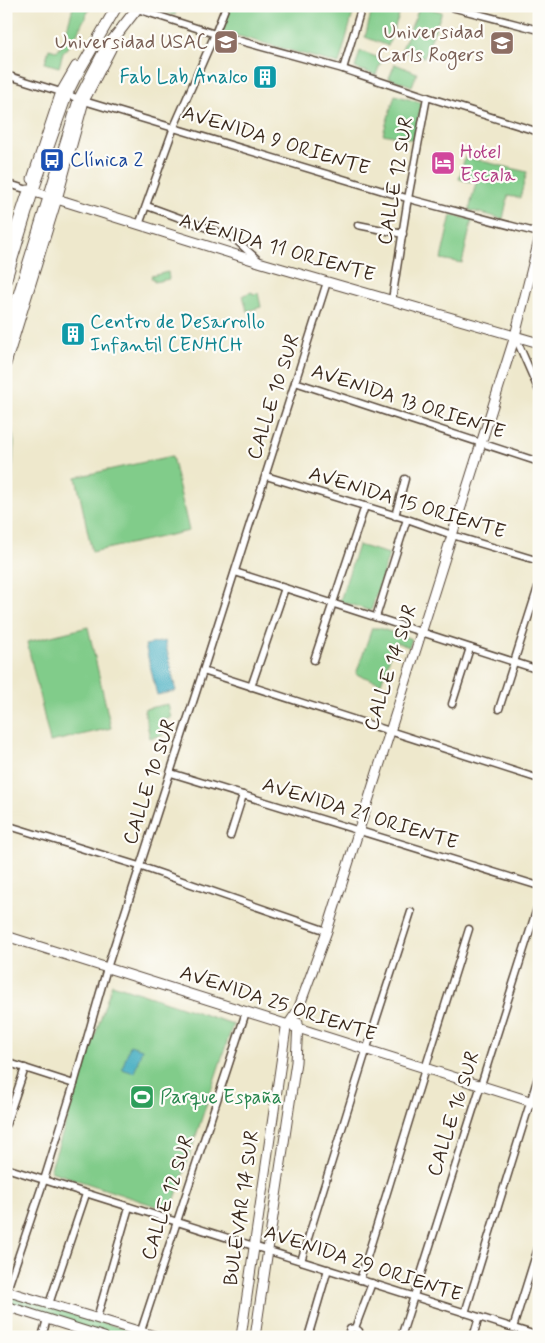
<svg xmlns="http://www.w3.org/2000/svg" width="545" height="1343" font-family="Mynerve,sans-serif">
	<style>
		.green { fill: #81cc8a; stroke: #5e7b54 }
		.water { fill: #41abc0; stroke: #3e6a6f }
		.lines { fill: none; stroke-linecap: round; stroke-linejoin: round }
		.street-casing { stroke: #564638; stroke-width: 9 }
		.secondary-casing { stroke: #564638; stroke-width: 11 }
		.primary-casing { stroke: #564638; stroke-width: 12 }
		.street { stroke: #fff; stroke-width: 6 }
		.secondary { stroke: #fff; stroke-width: 9 }
		.primary { stroke: #fff; stroke-width: 10 }
		.labels { text-anchor: middle; dominant-baseline: central; stroke-width: 4.5; stroke-linejoin: round; paint-order: stroke }
		.education-label { font-size: 20px; fill: #785e54; stroke: #fdfcf7; text-anchor: end }
		.culture-label { font-size: 20px; fill: #0d838f; stroke: #fdfcf7; text-anchor: end }
		.street-label { font-size: 20px; fill: #3b2a1e; stroke: #fdfcf7 }
		.hotel-label { font-size: 20px; fill: #b23c85; stroke: #fdfcf7; text-anchor: start }
		.transit-label { font-size: 20px; fill: #164399; stroke: #fdfcf7; text-anchor: start }
		.leisure-label { font-size: 20px; fill: #27864d; stroke: #fdfcf7; text-anchor: start }
	</style>
	<rect width="100%" height="100%" fill="#fdfcf7"/>
	<filter id="ink" filterUnits="userSpaceOnUse"><feTurbulence type="fractalNoise" baseFrequency=".02" numOctaves="2"/><feDisplacementMap in="SourceGraphic" scale="10" xChannelSelector="R" yChannelSelector="G"/><feConvolveMatrix kernelMatrix="1 2 1 2 8 2 1 2 1" color-interpolation-filters="sRGB"/></filter>
	<filter id="wash" filterUnits="userSpaceOnUse"><feTurbulence type="fractalNoise" baseFrequency=".0096" numOctaves="4" result="noise"/><feDisplacementMap in="SourceGraphic" scale="20" xChannelSelector="R" yChannelSelector="G"/><feGaussianBlur stdDeviation="1.12" result="paint"/><feColorMatrix in="noise" values="0 0 0 0 0 0 0 0 0 0 0 0 0 0 0 0 0 1.4 0 .05"/><feComposite in="paint" operator="in"/></filter>
	<g filter="url(#wash)">
		<rect width="100%" height="100%" fill="#eee8cc"/>
		<g class="green">
			<path d="M70 6H91L75 37 63 53 59 67 45 63 49 49 56 51 60 48 63 43 73 7Z"/>
			<path d="M151 6H177L175 15 149 9Z"/>
			<path d="M230 6H355L339 64 220 31Z"/>
			<path d="M373 6H380L400 12 388 46 365 37Z"/>
			<path d="M420 6 442 12 424 57 401 51Z"/>
			<path d="M360 51 382 59 376 75 355 68Z"/>
			<path d="M395 64 417 73 412 86 389 78Z"/>
			<path d="M395 95 421 103 414 140 383 134Z"/>
			<path d="M465 157 527 172 520 198 508 196 503 219 469 210 476 183 459 179Z"/>
			<path d="M451 215 472 220 462 263 441 259Z"/>
			<path d="M168 272 169 279 154 282V279H152L151 276Z"/>
			<path d="M252 292 253 294 258 293 261 307 247 311 243 295Z"/>
			<path d="M6 393 14 442 11 495 6 521Z"/>
			<path d="M172 456 189 531 92 552 76 477Z"/>
			<path d="M358 545 389 554 371 611 340 601Z"/>
			<path d="M88 627 111 728 50 742 27 642Z"/>
			<path d="M372 628H379L412 639 409 647 395 642 381 683 356 674Z"/>
			<path d="M168 704 171 718 160 721 163 735 150 738 144 709Z"/>
			<path d="M112 984 233 1024 171 1211 50 1171Z"/>
			<path d="M6 1293 151 1337H111L6 1303Z"/>
		</g>
		<g class="water">
			<path d="M165 641 176 691 157 695 145 645Z"/>
			<path d="M130 1045 142 1049 134 1073 122 1069Z"/>
		</g>
	</g>
	<g filter="url(#ink)">
		<g class="lines">
			<defs>
				<g id="street">
					<path d="M447 6 539 30"/>
					<path d="M137 9 215 34 343 69 427 97 539 132"/>
					<path d="M343 69 362 6"/>
					<path d="M6 75 61 92 84 101 413 200 539 233"/>
					<path d="M6 183 28 190"/>
					<path d="M147 206 229 236 236 240 259 261"/>
					<path d="M139 225 174 127 215 34 226 6"/>
					<path d="M358 225 403 234"/>
					<path d="M392 300 407 204 427 97"/>
					<path d="M515 336 539 391"/>
					<path d="M295 382 539 462"/>
					<path d="M266 476 407 519 452 535 539 561"/>
					<path d="M395 516 405 479"/>
					<path d="M235 572 539 670"/>
					<path d="M376 617 407 519"/>
					<path d="M314 660 365 506"/>
					<path d="M203 671 539 779"/>
					<path d="M251 687 285 588"/>
					<path d="M452 704 470 648"/>
					<path d="M499 709 539 584"/>
					<path d="M171 773 539 886"/>
					<path d="M6 825 139 866 327 931"/>
					<path d="M230 836 243 795"/>
					<path d="M6 947 9 937"/>
					<path d="M6 1062 74 1084"/>
					<path d="M6 1124 25 1068"/>
					<path d="M6 1168 539 1336"/>
					<path d="M301 1261 366 1051 411 912"/>
					<path d="M360 1280 425 1069 469 929"/>
					<path d="M6 1293 44 1180 74 1084 107 968 203 671 327 282"/>
					<path d="M49 1304 86 1194"/>
					<path d="M465 1313 539 1074"/>
					<path d="M97 1318 129 1207"/>
					<path d="M355 1328 359 1331 357 1337"/>
					<path d="M513 1328 539 1245"/>
					<path d="M42 1337 47 1319"/>
					<path d="M139 1337 246 1012"/>
					<path d="M308 1337 328 1269"/>
					<path d="M350 1337 349 1332 350 1329 355 1328 372 1283"/>
					<path d="M401 1337 539 902"/>
					<path d="M473 1337 479 1317"/>
				</g>
				<g id="secondary">
					<path d="M32 179 61 92 76 66"/>
					<path d="M28 190 262 263 539 343"/>
					<path d="M6 257 27 194"/>
					<path d="M6 364 57 199 84 101 111 49"/>
					<path d="M6 936 539 1104"/>
					<path d="M6 1291 158 1337"/>
					<path d="M6 1306 104 1337"/>
					<path d="M241 1337 286 1028 298 1010 327 931 515 336 539 240"/>
					<path d="M255 1337 296 1062 298 1023"/>
				</g>
				<g id="primary">
					<path d="M6 280 33 191 67 94 75 78 117 6"/>
					<path d="M6 335 79 99 104 51 139 6"/>
				</g>
			</defs>
			<use href="#street" class="street-casing"/>
			<use href="#secondary" class="secondary-casing"/>
			<use href="#primary" class="primary-casing"/>
			<use href="#street" class="street"/>
			<use href="#secondary" class="secondary"/>
			<use href="#primary" class="primary"/>
		</g>
	</g>
	<defs>
		<symbol id="university-square" viewBox="-11 -11 22 22"><rect x="-9" y="-9" width="18" height="18" rx="4" fill="#8d6e63" stroke="#fdfcf7"/><path d="M0-5L7-2L0 1L-7-2ZM-4 1L0 2.5L4 1V4Q0 6-4 4Z" fill="#fff"/></symbol>
		<symbol id="building-square" viewBox="-11 -11 22 22"><rect x="-9" y="-9" width="18" height="18" rx="4" fill="#0f9aa8" stroke="#fdfcf7"/><path d="M-4-6H4V6H1V3H-1V6H-4ZM-2.5-4.3h1.7v1.8h-1.7ZM.8-4.3h1.7v1.8H.8ZM-2.5-1h1.7V.8h-1.7ZM.8-1h1.7V.8H.8Z" fill="#fff"/></symbol>
		<symbol id="bus-square" viewBox="-11 -11 22 22"><rect x="-9" y="-9" width="18" height="18" rx="4" fill="#1a4fb4" stroke="#fdfcf7"/><path d="M-5-6H5V4H4V6H2V4H-2V6H-4V4H-5ZM-3.5-4V0h7V-4ZM-3.5 1.2v1.5H-2V1.2ZM2 1.2v1.5H3.5V1.2Z" fill="#fff"/></symbol>
		<symbol id="hotel-square" viewBox="-11 -11 22 22"><rect x="-9" y="-9" width="18" height="18" rx="4" fill="#d1479c" stroke="#fdfcf7"/><path d="M-6-4.5h1.5V1H6V5H4.5V3h-9V5H-6ZM-4 0a1.8 1.8 0 1 1 3.6 0ZM.5 0V-2.5h3Q6-2.5 6 0Z" fill="#fff"/></symbol>
		<symbol id="stadium-square" viewBox="-11 -11 22 22"><rect x="-9" y="-9" width="18" height="18" rx="4" fill="#2e9e5b" stroke="#fdfcf7"/><path d="M0-5a6.5 5 0 1 0 0 10a6.5 5 0 1 0 0-10ZM-3.5-1.8h7v3.6h-7Z" fill="#fff"/></symbol>
	</defs>
	<g fill-rule="evenodd">
		<use href="#university-square" x="212" y="28" width="28" height="28"/>
		<use href="#university-square" x="488" y="29" width="28" height="28"/>
		<use href="#building-square" x="251" y="63" width="28" height="28"/>
		<use href="#bus-square" x="38" y="146" width="28" height="28"/>
		<use href="#hotel-square" x="429" y="149" width="28" height="28"/>
		<use href="#building-square" x="59" y="320" width="28" height="28"/>
		<use href="#stadium-square" x="128" y="1083" width="28" height="28"/>
	</g>
	<g class="labels">
		<g class="education-label">
			<text x="484" y="32">Universidad<tspan x="484" dy="23">Carls Rogers</tspan></text>
			<text x="208" y="42">Universidad USAC</text>
		</g>
		<g class="culture-label">
			<text x="248" y="77">Fab Lab Analco</text>
			<text x="90" y="322" text-anchor="start">Centro de Desarrollo<tspan x="90" dy="23">Infantil CENHCH</tspan></text>
		</g>
		<g class="street-label">
			<text transform="translate(276 141) rotate(17)">AVENIDA 9 ORIENTE</text>
			<text transform="translate(396 181) rotate(-80)">CALLE 12 SUR</text>
			<text transform="translate(277 248) rotate(16)">AVENIDA 11 ORIENTE</text>
			<text transform="translate(274 397) rotate(-72)">CALLE 10 SUR</text>
			<text transform="translate(408 402) rotate(18)">AVENIDA 13 ORIENTE</text>
			<text transform="translate(407 503) rotate(17)">AVENIDA 15 ORIENTE</text>
			<text transform="translate(391 668) rotate(-72)">CALLE 14 SUR</text>
			<text transform="translate(150 782) rotate(-72)">CALLE 10 SUR</text>
			<text transform="translate(360 814) rotate(17)">AVENIDA 21 ORIENTE</text>
			<text transform="translate(278 1004) rotate(18)">AVENIDA 25 ORIENTE</text>
			<text transform="translate(454 1114) rotate(-72)">CALLE 16 SUR</text>
			<text transform="translate(168 1198) rotate(-72)">CALLE 12 SUR</text>
			<text transform="translate(242 1208) rotate(-82)">BULEVAR 14 SUR</text>
			<text transform="translate(363 1264) rotate(18)">AVENIDA 29 ORIENTE</text>
		</g>
		<g class="hotel-label">
			<text x="460" y="152">Hotel<tspan x="460" dy="23">Escala</tspan></text>
		</g>
		<g class="transit-label">
			<text x="70" y="160">Clínica 2</text>
		</g>
		<g class="leisure-label">
			<text x="160" y="1097">Parque España</text>
		</g>
	</g>
	<rect width="545" height="1343" fill="none" stroke="#fdfcf7" stroke-width="25"/>
</svg>
